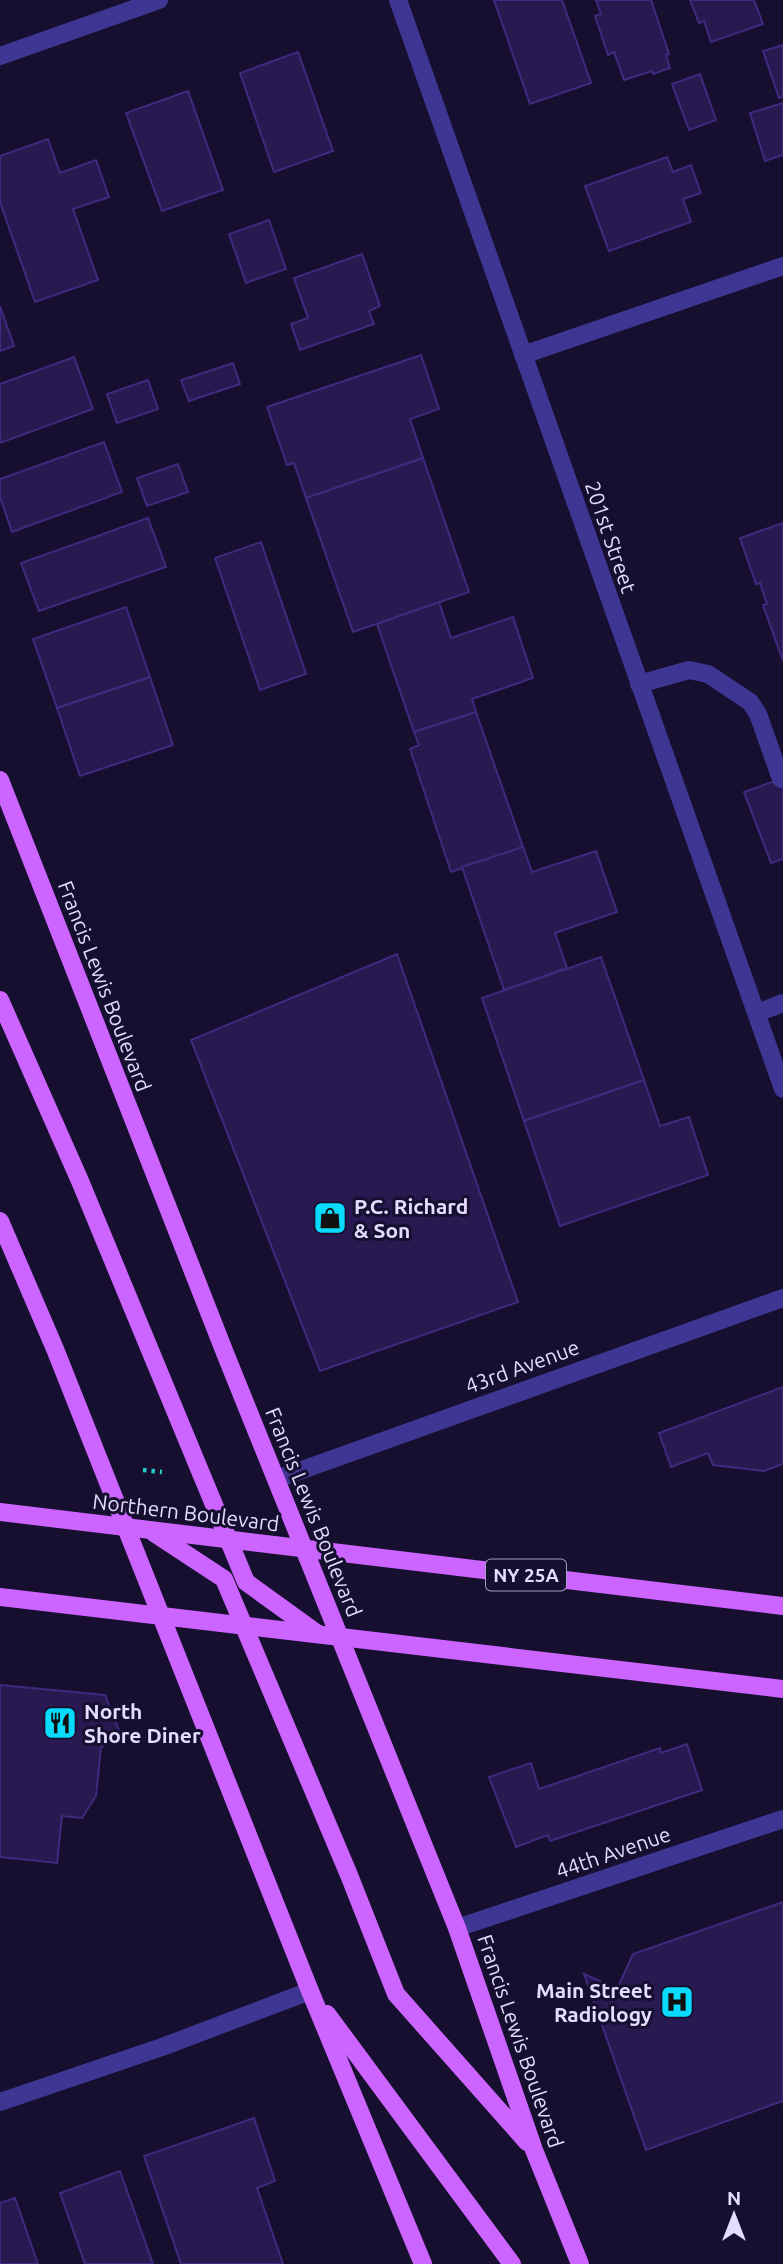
<svg xmlns="http://www.w3.org/2000/svg" width="783" height="2264" font-family="Ubuntu,sans-serif">
	<style>
		.building { fill: #281a51; stroke: #3f2a7f; stroke-width: 2 }
		.lines { fill: none; stroke-linecap: round; stroke-linejoin: round }
		.path { stroke: #25cbc8; stroke-width: 4.5; stroke-dasharray: 3.5 5; stroke-linecap: butt }
		.minor { stroke: #3e3692; stroke-width: 18 }
		.major { stroke: #cc64ff; stroke-width: 18 }
		.labels { text-anchor: middle; dominant-baseline: central; stroke-width: 6; stroke-linejoin: round; paint-order: stroke }
		.shield { fill: #160f2f; stroke: #a69fc1; stroke-width: 2 }
		.shield-label { font-size: 19px; font-weight: bold; fill: #e3ddff }
		.street-label { font-size: 21px; fill: #e3ddff; stroke: #160f2f }
		.poi-label { font-size: 21px; font-weight: bold; fill: #e3ddff; stroke: #160f2f; text-anchor: start }
	</style>
	<rect width="100%" height="100%" fill="#160f2f"/>
	<g class="building">
		<path d="M494 0H562L591 83 530 104Z"/>
		<path d="M596 0H651L669 54 666 55 670 68 653 74 652 71 624 80 614 52 608 55 595 16 601 14Z"/>
		<path d="M690 0H754L763 24 711 42 704 21 699 23Z"/>
		<path d="M783 45V97L779 98 763 51Z"/>
		<path d="M298 52 333 151 274 172 240 73Z"/>
		<path d="M700 74 716 120 689 130 672 84Z"/>
		<path d="M188 91 223 190 162 211 126 113Z"/>
		<path d="M783 103V155L765 161 750 113Z"/>
		<path d="M48 139 60 173 96 160 109 197 73 209 98 280 35 302 0 202V156Z"/>
		<path d="M667 157 673 172 691 165 701 193 683 199 691 222 609 251 585 186Z"/>
		<path d="M269 220 286 269 246 283 229 234Z"/>
		<path d="M362 254 380 306 369 311 374 324 300 350 291 324 308 318 294 278Z"/>
		<path d="M0 306 14 346 0 351Z"/>
		<path d="M421 355 439 409 410 419 423 458 306 498 294 463 287 465 267 407Z"/>
		<path d="M74 357 93 409 0 443V384Z"/>
		<path d="M233 363 240 384 189 401 181 380Z"/>
		<path d="M148 380 158 409 117 423 107 394Z"/>
		<path d="M104 442 122 492 12 532 0 497V479Z"/>
		<path d="M423 458 469 592 353 632 306 498Z"/>
		<path d="M178 464 188 492 147 506 137 478Z"/>
		<path d="M148 518 166 567 39 611 21 563Z"/>
		<path d="M783 523V661L763 605 767 604 760 583 756 584 740 538Z"/>
		<path d="M261 542 306 674 260 690 215 558Z"/>
		<path d="M439 602 451 638 513 617 533 678 472 699 476 712 414 732 377 624Z"/>
		<path d="M126 607 150 677 57 708 33 639Z"/>
		<path d="M150 677 173 745 80 776 57 708Z"/>
		<path d="M476 712 523 847 451 872 410 749 419 745 414 732Z"/>
		<path d="M783 778V859L771 863 744 792Z"/>
		<path d="M523 847 532 872 596 851 617 912 555 933 567 968 504 990 462 867Z"/>
		<path d="M397 954 518 1302 320 1371 191 1040Z"/>
		<path d="M601 957 644 1080 524 1121 482 998Z"/>
		<path d="M644 1080 660 1126 689 1117 708 1175 560 1226 524 1121Z"/>
		<path d="M783 1387V1464L764 1471 713 1465 708 1453 671 1467 659 1433Z"/>
		<path d="M0 1685 105 1695 122 1738 101 1747 96 1796 82 1818 62 1816 57 1863 0 1857Z"/>
		<path d="M687 1744 702 1790 550 1841 548 1835 516 1847 489 1777 531 1763 539 1789 660 1748 661 1753Z"/>
		<path d="M783 1902V2101L646 2150 584 1974 617 1989 633 1954Z"/>
		<path d="M254 2118 275 2181 257 2188 283 2264H181L144 2156Z"/>
		<path d="M120 2171 153 2264H85L60 2193Z"/>
		<path d="M15 2198 38 2264H0V2203Z"/>
	</g>
	<g class="lines">
		<path class="path" d="M143 1470 162 1472"/>
		<g class="minor">
			<path d="M398 0 783 1089"/>
			<path d="M0 56 159 0"/>
			<path d="M523 355 783 266"/>
			<path d="M639 684 689 670 708 674 750 702 758 714 781 779"/>
			<path d="M757 1013 783 1003"/>
			<path d="M277 1479 783 1298"/>
			<path d="M457 1928 783 1819"/>
			<path d="M0 2102 162 2047 310 1991"/>
		</g>
		<g class="major">
			<path d="M0 780 225 1353 457 1928 534 2150 580 2264"/>
			<path d="M0 1000 80 1181 246 1582 318 1634"/>
			<path d="M0 1221 55 1349 310 1991 423 2264"/>
			<path d="M0 1512 783 1606"/>
			<path d="M154 1533 224 1579 349 1875 396 1994 527 2142"/>
			<path d="M0 1597 783 1689"/>
			<path d="M327 2014 512 2264"/>
		</g>
	</g>
	<defs>
		<symbol id="shop-square" viewBox="-11 -11 22 22"><rect x="-9" y="-9" width="18" height="18" rx="4" fill="#09dbff" stroke="#160f2f"/><path d="M-5-2.5h2.3a2.7 3.5 0 0 1 5.4 0H5L5.5 6h-11ZM-1.5-2.5h3a1.5 2.3 0 0 0-3 0Z" fill="#111"/></symbol>
		<symbol id="restaurant-square" viewBox="-11 -11 22 22"><rect x="-9" y="-9" width="18" height="18" rx="4" fill="#09dbff" stroke="#160f2f"/><path d="M-5-6h1v4h1v-4h1v4h1v-4h1v5L-1.5 .5V6h-2V.5L-5-1ZM5-6V6H3V1.5H1.5Q1.5-4 5-6Z" fill="#111"/></symbol>
		<symbol id="hospital-square" viewBox="-11 -11 22 22"><rect x="-9" y="-9" width="18" height="18" rx="4" fill="#09dbff" stroke="#160f2f"/><path d="M-5-5h3v3.5h4V-5h3V5h-3V1.5h-4V5h-3Z" fill="#111"/></symbol>
	</defs>
	<g fill-rule="evenodd">
		<use href="#shop-square" x="311" y="1199" width="38" height="38"/>
		<use href="#restaurant-square" x="41" y="1704" width="38" height="38"/>
		<use href="#hospital-square" x="658" y="1983" width="38" height="38"/>
	</g>
	<g class="labels">
		<rect class="shield" x="486" y="1559.5" width="80" height="31" rx="5"/>
		<g class="shield-label">
			<text x="526" y="1575">NY 25A</text>
		</g>
		<g class="street-label">
			<text transform="translate(611 537) rotate(71)">201st Street</text>
			<text transform="translate(105 986) rotate(69)">Francis Lewis Boulevard</text>
			<text transform="translate(522 1366) rotate(-20)">43rd Avenue</text>
			<text transform="translate(186 1512) rotate(7)">Northern Boulevard</text>
			<text transform="translate(314 1512) rotate(68)">Francis Lewis Boulevard</text>
			<text transform="translate(613 1852) rotate(-19)">44th Avenue</text>
			<text transform="translate(521 2041) rotate(71)">Francis Lewis Boulevard</text>
		</g>
		<g class="poi-label">
			<text x="354" y="1206">P.C. Richard<tspan x="354" dy="24">&amp; Son</tspan></text>
			<text x="84" y="1711">North<tspan x="84" dy="24">Shore Diner</tspan></text>
			<text x="652" y="1990" text-anchor="end">Main Street<tspan x="652" dy="24">Radiology</tspan></text>
		</g>
	</g>
	<g transform="translate(734 2215)" stroke="#160f2f" stroke-width="5" paint-order="stroke">
	<path d="M0-5L12 26L0 18L-12 26Z" fill="#e3ddff"/>
	<text y="-10" font-size="19" font-weight="bold" text-anchor="middle" fill="#e3ddff">N</text>
	</g>
</svg>
